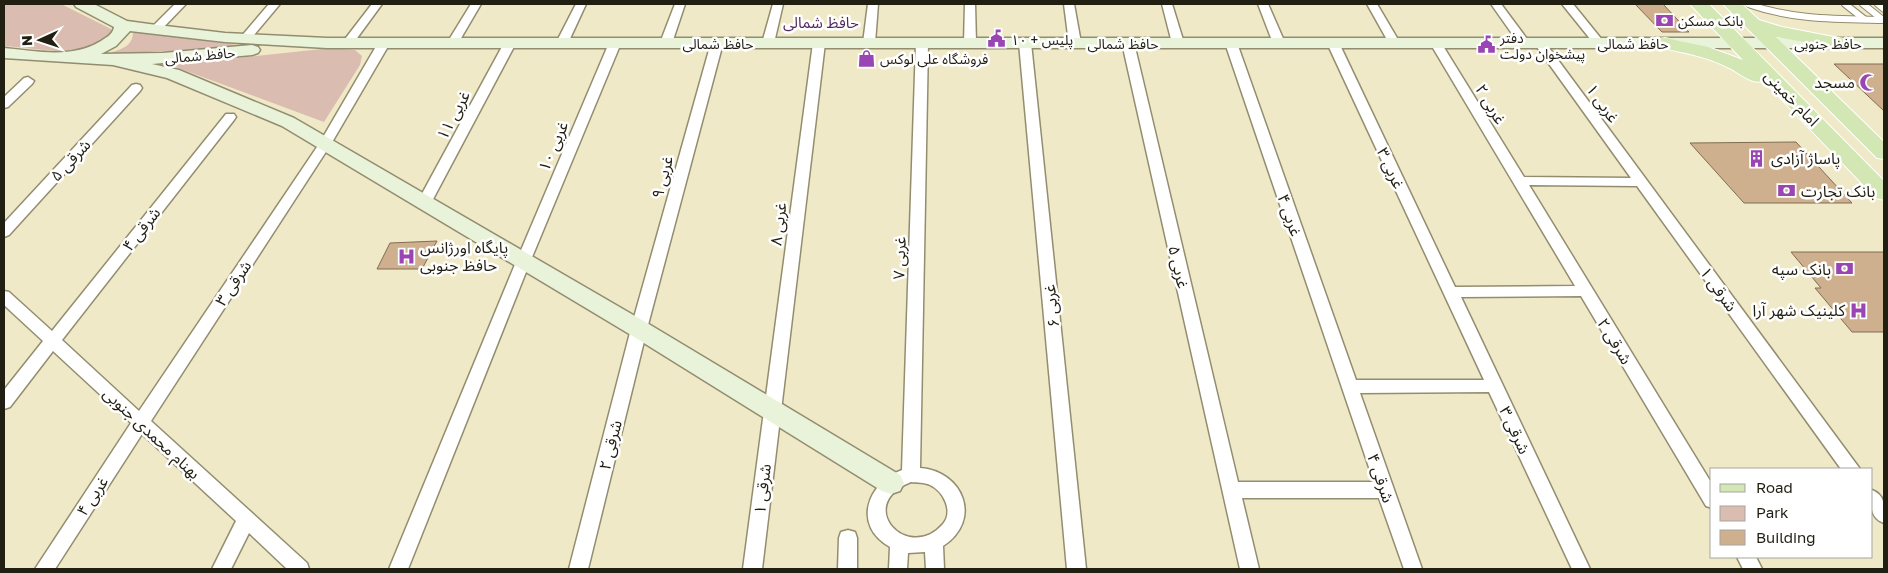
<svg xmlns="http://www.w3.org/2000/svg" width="1888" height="573" font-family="'Golos Text','Noto Sans Arabic',sans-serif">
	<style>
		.green { fill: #dabcb0 }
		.building { fill: #ceb08e; stroke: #816c54 }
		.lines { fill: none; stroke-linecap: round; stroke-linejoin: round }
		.lane-casing { stroke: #938d6f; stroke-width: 8 }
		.street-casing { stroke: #938d6f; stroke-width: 3 }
		.secondary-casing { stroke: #938d6f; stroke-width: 3 }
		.primary-casing { stroke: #fff; stroke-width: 2 }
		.lane { stroke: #fff; stroke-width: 6 }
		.street { fill: #fff; fill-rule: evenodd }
		.secondary { fill: #e8f3d9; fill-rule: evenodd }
		.primary { fill: #d2e7b3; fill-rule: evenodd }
		.labels { text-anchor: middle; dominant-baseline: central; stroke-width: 5; stroke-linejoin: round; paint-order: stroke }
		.far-poi-label { font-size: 14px; fill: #211e12; stroke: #fff; text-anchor: start }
		.far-street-label { font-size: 14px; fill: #211e12; stroke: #fff }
		.far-neighbourhood-label { font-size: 15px; fill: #51295e; stroke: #fff }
		.poi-label { font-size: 16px; fill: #211e12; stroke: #fff; text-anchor: end }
		.street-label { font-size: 16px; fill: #211e12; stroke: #fff }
	</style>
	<rect width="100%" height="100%" fill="#efe9c8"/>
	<g class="green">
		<path d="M4 4H61L111 29 112 35C84 60 38 48 4 46Z"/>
		<path d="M133 32 254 47 106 54C118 50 133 48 133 32Z"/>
		<path d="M331 48 355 50 362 56 360 65 324 122 170 65Z"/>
	</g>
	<g class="building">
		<path d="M1635 4H1663L1689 32H1662Z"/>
		<path d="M1834 64H1884V111Z"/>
		<path d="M1796 142 1852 203H1744L1690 143Z"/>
		<path d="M437 241 422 269H377L390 243Z"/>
		<path d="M1791 252H1884V332H1852L1815 288H1821Z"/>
	</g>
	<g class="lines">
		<defs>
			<g id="lane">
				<path d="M1748 4C1793 20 1837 19 1884 20"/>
				<path d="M1845 4 1864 19"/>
				<path d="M1863 4 1883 20"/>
				<path d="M1878 4 1884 9"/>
			</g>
			<g id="street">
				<path d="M175 4H186L159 32H151L149 30Z"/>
				<path d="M269 4H280L248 42H240L238 40 240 38Z"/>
				<path d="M372 4H382L352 45H344L342 43Z"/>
				<path d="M471 4H481L457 45H449L447 43Z"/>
				<path d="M576 4H586L568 43 566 45H558L556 43Z"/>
				<path d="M675 4H685L672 43 670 45H662L660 43Z"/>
				<path d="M773 4H783L774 43 768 46 762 43Z"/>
				<path d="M868 4H878L875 43 869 46 863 43Z"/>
				<path d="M965 4H975L976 43 970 46 964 43Z"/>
				<path d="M1064 4H1074L1081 43 1079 45H1071L1069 43Z"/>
				<path d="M1162 4H1172L1184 43 1182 45H1174L1172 43Z"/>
				<path d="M1258 4H1268L1285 43 1283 45H1275L1273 43Z"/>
				<path d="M1367 4H1377L1400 43 1398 45H1390Z"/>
				<path d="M1491 4H1501L1530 43 1528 45H1520Z"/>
				<path d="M1562 4H1573L1603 41 1605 43 1603 45H1595Z"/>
				<path d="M384 40 390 43 331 144 151 421 307 563 309 569H287L249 533 231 569H212L236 521 142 434 55 569H35L131 423 53 351 10 407 4 409V390L43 341 4 305V291L9 292 52 331 226 114H234L236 117 234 120 62 340 139 411 319 144 378 43Z"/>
				<path d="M510 40 516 43 431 203 429 206H419L417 203 504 43Z"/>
				<path d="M615 40 621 43 530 262 408 569H389L516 262 609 43Z"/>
				<path d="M717 40 723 43 649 321 588 569H569L633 321 711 43Z"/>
				<path d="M819 40 825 43 762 569H743L813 43Z"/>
				<path d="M922 40 928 43 920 468C963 471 983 520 943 546L944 569H926L925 552 908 553 907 569H889L890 547C852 526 867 483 902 470L916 43ZM911 482C917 483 924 482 930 485 943 491 954 511 943 524 908 564 853 505 911 482Z"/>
				<path d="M1025 40 1031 43 1086 569H1067L1019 43Z"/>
				<path d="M1128 40 1134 43 1238 482H1374L1225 43 1231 40 1237 43 1356 380H1484L1327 43 1333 40 1339 43 1455 287 1575 286 1430 43 1432 41H1440L1524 177 1631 178 1534 43 1540 40 1544 41 1860 469H1841L1637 186 1529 185 1712 484V508L1706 506 1581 296 1461 297 1590 569H1572L1489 392 1360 393 1422 569H1404L1379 498H1242L1259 569H1240L1122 43Z"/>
				<path d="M28 77 34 81 32 84 8 107 4 108V97L24 78Z"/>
				<path d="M136 84 140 85 142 88 140 91 9 235 4 237V223L132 85Z"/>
				<path d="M1872 490C1887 496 1884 509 1884 523 1869 518 1871 503 1872 490Z"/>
				<path d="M848 530 855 532 857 538V569H838L839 538 841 532Z"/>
				<path d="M1737 557H1756L1762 569H1743Z"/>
			</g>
			<path id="secondary" d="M74 4H94L127 21 149 24 225 33 327 38H1884V48H327L225 42 130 31 116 46 101 54 163 53 252 45 258 47 260 50 258 53 252 55 152 64 179 70 294 118 647 323 900 475 904 483 900 491 891 494 882 491 631 335 282 126 167 78 113 65 4 58V48C37 51 72 59 101 41 107 37 113 34 114 27L76 7Z"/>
			<g id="primary">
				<path d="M1690 4H1709L1884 181V200L1876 198 1764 81C1751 85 1740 73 1729 68 1707 56 1683 53 1659 47L1656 43 1659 39 1665 38 1708 47 1743 60Z"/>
				<path d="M1723 4H1742L1759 20 1782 27 1844 39 1847 43 1844 47 1838 48 1776 37 1884 142V159L1877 158Z"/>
			</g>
		</defs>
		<use href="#lane" class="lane-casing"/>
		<use href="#street" class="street-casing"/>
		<use href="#secondary" class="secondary-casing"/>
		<use href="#primary" class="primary-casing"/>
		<use href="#lane" class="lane"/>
		<use href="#street" class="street"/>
		<use href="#secondary" class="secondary"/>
		<use href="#primary" class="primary"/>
	</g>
	<defs>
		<symbol id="bank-bare" viewBox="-9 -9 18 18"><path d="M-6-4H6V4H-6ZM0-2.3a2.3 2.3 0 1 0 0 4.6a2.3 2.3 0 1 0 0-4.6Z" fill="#9946b4" stroke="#fff" stroke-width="2.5" paint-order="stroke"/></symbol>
		<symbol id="civic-bare" viewBox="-9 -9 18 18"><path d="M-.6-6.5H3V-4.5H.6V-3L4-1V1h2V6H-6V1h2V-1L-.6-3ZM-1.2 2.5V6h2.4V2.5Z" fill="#9946b4" stroke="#fff" stroke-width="2.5" paint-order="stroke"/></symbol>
		<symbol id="shop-bare" viewBox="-9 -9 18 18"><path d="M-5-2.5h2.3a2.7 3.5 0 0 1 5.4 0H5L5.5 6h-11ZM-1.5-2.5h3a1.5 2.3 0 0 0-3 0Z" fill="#9946b4" stroke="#fff" stroke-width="2.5" paint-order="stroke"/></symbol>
		<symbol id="mosque-bare" viewBox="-9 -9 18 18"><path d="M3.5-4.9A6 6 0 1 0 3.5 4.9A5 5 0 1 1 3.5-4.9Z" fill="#9946b4" stroke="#fff" stroke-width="2.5" paint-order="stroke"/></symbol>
		<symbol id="building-bare" viewBox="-9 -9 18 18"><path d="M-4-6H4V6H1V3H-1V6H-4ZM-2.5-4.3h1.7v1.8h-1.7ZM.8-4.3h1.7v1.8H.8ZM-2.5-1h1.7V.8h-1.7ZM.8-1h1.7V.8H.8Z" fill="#9946b4" stroke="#fff" stroke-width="2.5" paint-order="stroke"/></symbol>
		<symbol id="hospital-bare" viewBox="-9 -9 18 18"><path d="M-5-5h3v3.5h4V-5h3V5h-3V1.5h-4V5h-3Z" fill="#9946b4" stroke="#fff" stroke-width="2.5" paint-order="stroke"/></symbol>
	</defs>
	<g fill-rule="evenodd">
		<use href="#bank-bare" x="1652" y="8" width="25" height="25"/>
		<use href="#civic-bare" x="984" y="26" width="25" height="25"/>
		<use href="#civic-bare" x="1474" y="32" width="25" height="25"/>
		<use href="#shop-bare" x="854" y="46" width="25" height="25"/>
		<use href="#mosque-bare" x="1856" y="70" width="25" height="25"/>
		<use href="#building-bare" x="1744" y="146" width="25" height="25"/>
		<use href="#bank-bare" x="1774" y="178" width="25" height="25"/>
		<use href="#hospital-bare" x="394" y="244" width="25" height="25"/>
		<use href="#bank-bare" x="1832" y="256" width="25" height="25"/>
		<use href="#hospital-bare" x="1846" y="298" width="25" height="25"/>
	</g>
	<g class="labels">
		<g class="far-poi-label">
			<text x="1678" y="20">بانک مسکن</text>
			<text x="1500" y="37">دفتر<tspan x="1500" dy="16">پیشخوان دولت</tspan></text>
			<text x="1011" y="39">پلیس + ۱۰</text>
			<text x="880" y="58">فروشگاه علی لوکس</text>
		</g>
		<g class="far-street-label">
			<text x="718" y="43">حافظ شمالی</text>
			<text x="1123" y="43">حافظ شمالی</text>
			<text x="1633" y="43">حافظ شمالی</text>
			<text x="1828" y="43">حافظ جنوبی</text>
			<text transform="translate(200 55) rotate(-5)">حافظ شمالی</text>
		</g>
		<g class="far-neighbourhood-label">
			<text x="821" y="22">حافظ شمالی</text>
		</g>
		<g class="poi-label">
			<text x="1855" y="82">مسجد</text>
			<text x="1771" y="158" text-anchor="start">پاساژ آزادی</text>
			<text x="1801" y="191" text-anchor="start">بانک تجارت</text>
			<text x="420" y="247" text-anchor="start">پایگاه اورژانس<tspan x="420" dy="18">حافظ جنوبی</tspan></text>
			<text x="1831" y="269">بانک سپه</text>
			<text x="1845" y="310">کلینیک شهر آرا</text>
		</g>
		<g class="street-label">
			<text transform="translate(1792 98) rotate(46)">امام خمینی</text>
			<text transform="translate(1603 103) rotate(54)">۱ غربی</text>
			<text transform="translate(1491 104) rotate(59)">۲ غربی</text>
			<text transform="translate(453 115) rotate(-62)">۱۱ غربی</text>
			<text transform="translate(553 146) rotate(-67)">۱۰ غربی</text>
			<text transform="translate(70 160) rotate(-47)">۵ شرقی</text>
			<text transform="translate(1391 168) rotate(65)">۳ غربی</text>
			<text transform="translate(662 177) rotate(-75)">۹ غربی</text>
			<text transform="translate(1290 215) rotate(71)">۴ غربی</text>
			<text transform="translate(778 224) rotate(-83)">۸ غربی</text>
			<text transform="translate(141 229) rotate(-52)">۴ شرقی</text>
			<text transform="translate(899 258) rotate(-88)">۷ غربی</text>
			<text transform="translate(1179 267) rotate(77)">۵ غربی</text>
			<text transform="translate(233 283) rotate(-56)">۳ شرقی</text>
			<text transform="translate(1719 289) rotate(54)">۱ شرقی</text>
			<text transform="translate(1051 306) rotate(-96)">۶ غربی</text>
			<text transform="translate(1615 341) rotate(59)">۲ شرقی</text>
			<text transform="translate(1515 430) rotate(65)">۳ شرقی</text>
			<text transform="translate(152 433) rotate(43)">بهنام محمدی جنوبی</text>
			<text transform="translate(610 445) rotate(-76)">۲ شرقی</text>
			<text transform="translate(1381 478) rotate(71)">۴ شرقی</text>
			<text transform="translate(762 489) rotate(-83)">۱ شرقی</text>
			<text transform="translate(92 496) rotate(-57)">۴ غربی</text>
		</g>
	</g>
	<rect width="1888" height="573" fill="none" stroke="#211e12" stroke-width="10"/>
	<rect x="1710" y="468" width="162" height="90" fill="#ffffff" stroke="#a6a5a0"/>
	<rect x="1720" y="484" width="25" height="8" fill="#d2e7b3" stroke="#a6a5a0"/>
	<text x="1756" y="493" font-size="15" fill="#211e12">Road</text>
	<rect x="1720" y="506" width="25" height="15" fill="#dabcb0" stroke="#a6a5a0"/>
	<text x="1756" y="518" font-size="15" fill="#211e12">Park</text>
	<rect x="1720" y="530" width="25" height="15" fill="#ceb08e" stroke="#a6a5a0"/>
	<text x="1756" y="543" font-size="15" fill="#211e12">Building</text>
	<g transform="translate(40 40) rotate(267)" stroke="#ffffff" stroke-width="4" paint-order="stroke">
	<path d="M0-4L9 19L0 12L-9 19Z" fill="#211e12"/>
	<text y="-8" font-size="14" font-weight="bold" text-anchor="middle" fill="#211e12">N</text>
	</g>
</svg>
